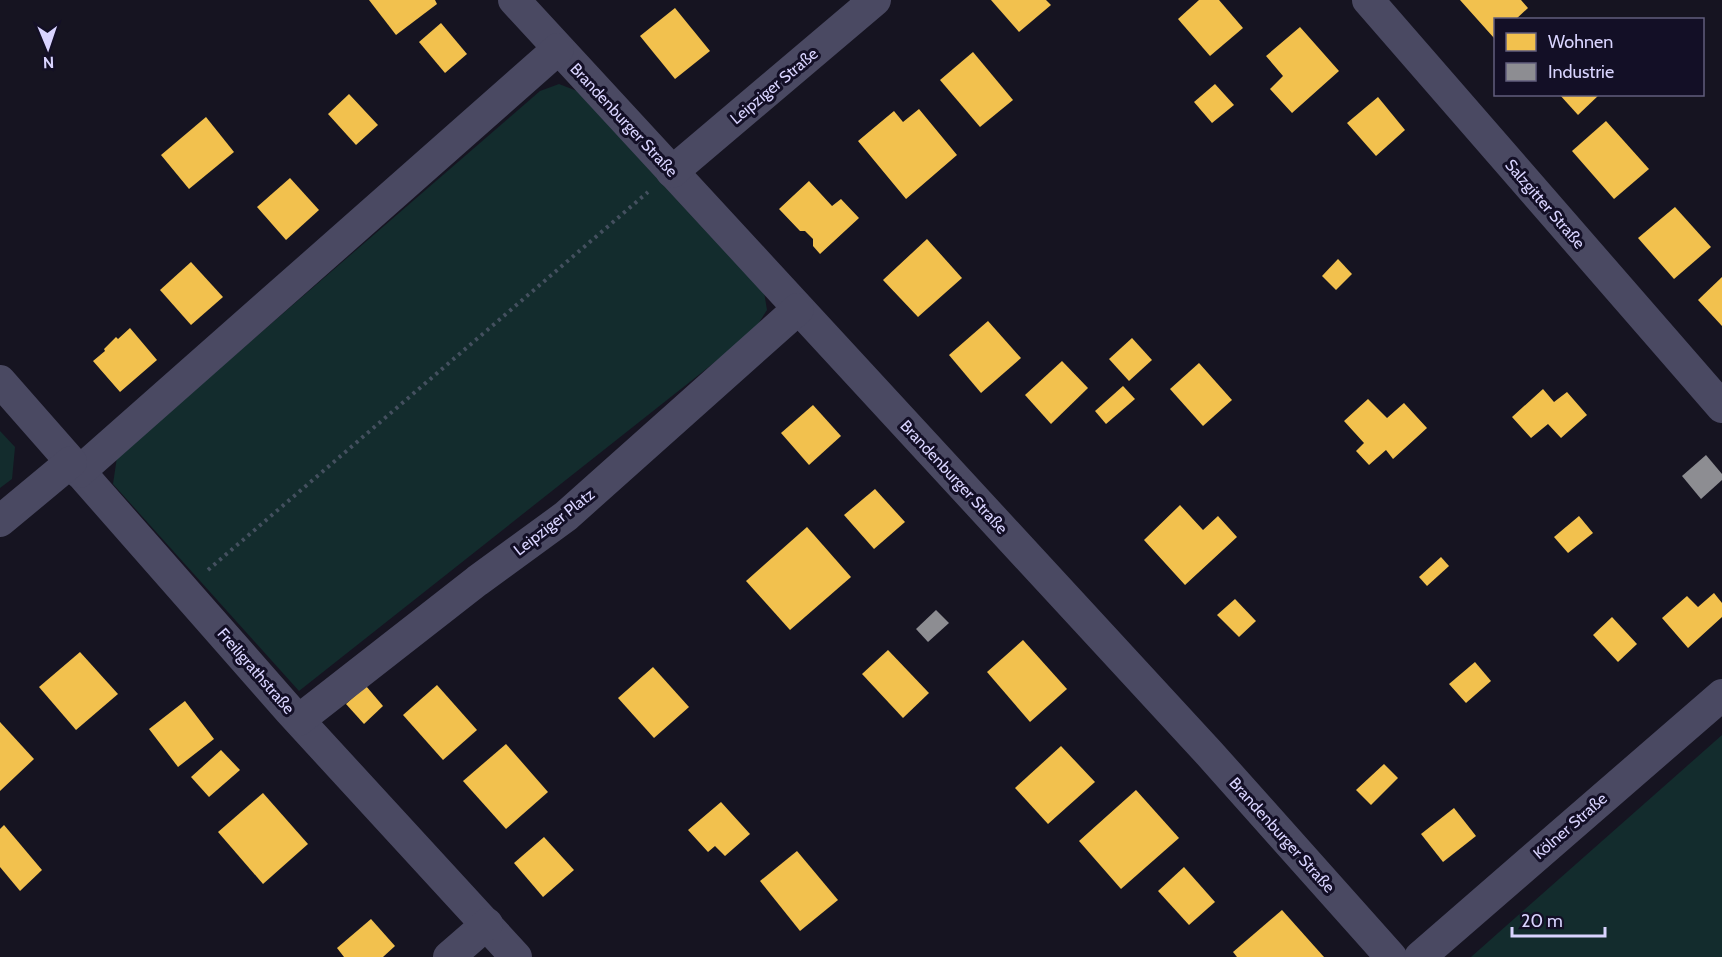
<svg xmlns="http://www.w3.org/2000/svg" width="1722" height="957" font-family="Cabin,sans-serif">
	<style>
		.green { fill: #132c2d }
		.homes { fill: #f2c14e }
		.industry { fill: #8d8d92 }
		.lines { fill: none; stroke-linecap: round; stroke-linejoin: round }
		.path { stroke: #44505f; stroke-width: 4; stroke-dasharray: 3 4.5; stroke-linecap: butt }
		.minor { stroke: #4a4962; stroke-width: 32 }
		.labels { text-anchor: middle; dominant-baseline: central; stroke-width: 6; stroke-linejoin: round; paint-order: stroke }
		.street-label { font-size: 16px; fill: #d9d4ff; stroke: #130f26 }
	</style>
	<rect width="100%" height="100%" fill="#161421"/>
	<g class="green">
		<path d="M559 84 577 91 764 292 767 310 753 332 299 691 113 484 117 457 540 91Z"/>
		<path d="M0 431 15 447 12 479 0 488Z"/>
		<path d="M1722 735V957H1471Z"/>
	</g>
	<g class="homes">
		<path d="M369 0H435L437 4 396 35Z"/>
		<path d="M991 0H1046L1051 5 1019 32Z"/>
		<path d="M1199 0H1219L1243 28 1210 56 1178 19Z"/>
		<path d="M1460 0H1521L1528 8 1515 20H1496V37L1494 38Z"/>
		<path d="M675 8 710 51 675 79 640 36Z"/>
		<path d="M441 23 467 54 445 73 419 42Z"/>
		<path d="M1300 27 1339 71 1292 113 1270 89 1283 76 1266 56Z"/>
		<path d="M973 52 1013 100 980 127 940 80Z"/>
		<path d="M1215 84 1234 105 1212 123 1194 102Z"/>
		<path d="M349 94 378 125 356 145 328 114Z"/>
		<path d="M1559 94H1600L1578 115Z"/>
		<path d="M1378 97 1405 130 1376 156 1347 123Z"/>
		<path d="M919 109 957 155 906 199 858 141 894 111 903 122Z"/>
		<path d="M206 117 234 152 189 189 161 155Z"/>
		<path d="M1606 121 1649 169 1614 199 1572 151Z"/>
		<path d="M290 178 319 210 286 240 257 207Z"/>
		<path d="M809 181 832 206 841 199 859 218 820 254 813 246V239L805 231H800L779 209Z"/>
		<path d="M1675 207 1711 247 1674 279 1638 238Z"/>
		<path d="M927 239 962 278 918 317 883 280Z"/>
		<path d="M1338 259 1352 274 1336 290 1322 276Z"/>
		<path d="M191 262 223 297 191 325 160 290Z"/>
		<path d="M1722 277V326L1698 300Z"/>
		<path d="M988 321 1021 358 981 393 949 355Z"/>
		<path d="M130 328 157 360 120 392 93 361 105 351 104 349 116 337 118 339Z"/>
		<path d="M1132 338 1152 360 1129 381 1109 359Z"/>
		<path d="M1062 361 1088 388 1051 424 1025 395Z"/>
		<path d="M1199 363 1232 400 1203 426 1170 389Z"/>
		<path d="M1123 386 1135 399 1106 424 1095 411Z"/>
		<path d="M1543 389 1554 402 1567 392 1587 415 1561 438 1548 424 1531 438 1512 417Z"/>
		<path d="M1368 399 1387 418 1404 403 1427 428 1393 459 1386 450 1369 465 1356 451 1364 443 1344 421Z"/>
		<path d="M813 405 841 436 809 465 781 433Z"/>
		<path d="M875 489 905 522 874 549 844 515Z"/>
		<path d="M1180 505 1203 530 1218 516 1237 537 1185 585 1144 540Z"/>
		<path d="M1579 516 1593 533 1568 553 1554 537Z"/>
		<path d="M807 527 851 577 790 630 746 581Z"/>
		<path d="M1441 557 1449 566 1427 586 1419 577Z"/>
		<path d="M1714 593 1722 603V617L1688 648 1662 618 1687 596 1698 607Z"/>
		<path d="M1235 599 1256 621 1239 637 1217 615Z"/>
		<path d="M1612 617 1637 644 1618 662 1593 635Z"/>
		<path d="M1023 640 1067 689 1030 722 987 672Z"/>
		<path d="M888 650 929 693 903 718 862 674Z"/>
		<path d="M80 652 118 694 76 730 39 687Z"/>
		<path d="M1475 662 1491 681 1466 703 1449 684Z"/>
		<path d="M653 667 689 707 654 738 618 698Z"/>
		<path d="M437 685 477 730 443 760 403 715Z"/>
		<path d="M366 686 383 706 364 724 346 704Z"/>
		<path d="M185 701 214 739 178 767 149 729Z"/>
		<path d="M0 722 34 759 0 791Z"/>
		<path d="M506 744 548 792 506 829 463 781Z"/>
		<path d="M1061 746 1095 782 1048 824 1015 788Z"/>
		<path d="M221 750 240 770 209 797 191 777Z"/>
		<path d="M1384 764 1398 778 1371 805 1356 790Z"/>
		<path d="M1136 790 1179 838 1121 889 1079 841Z"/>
		<path d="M263 793 308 844 263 884 218 832Z"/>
		<path d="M721 802 750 834 725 856 715 846 708 852 688 830Z"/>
		<path d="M1454 808 1476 836 1443 862 1421 834Z"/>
		<path d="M4 825 42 870 20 891 0 867V829Z"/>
		<path d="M544 837 574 870 543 897 514 863Z"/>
		<path d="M797 851 838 900 800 931 760 881Z"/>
		<path d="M1184 867 1215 902 1189 925 1158 891Z"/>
		<path d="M1282 910 1324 957H1237L1233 952Z"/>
		<path d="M371 919 395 946 383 957H344L337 948Z"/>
	</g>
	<g class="industry">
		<path d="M1706 455 1722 474V480L1701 499 1682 476Z"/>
		<path d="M936 610 949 623 928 642 916 629Z"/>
	</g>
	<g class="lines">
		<path class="path" d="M208 570 648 192"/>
		<g class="minor">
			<path d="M514 0 1209 753 1391 957"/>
			<path d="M1368 0 1722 407"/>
			<path d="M672 172 875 0"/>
			<path d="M0 381 290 711 516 957"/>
			<path d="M79 472 558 49"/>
			<path d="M0 521 71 462"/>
			<path d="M299 720 477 581 566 516 798 309"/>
			<path d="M449 957 487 924"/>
			<path d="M1420 957 1722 695"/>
		</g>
	</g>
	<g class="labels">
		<g class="street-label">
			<text transform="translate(774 86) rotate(-40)">Leipziger Straße</text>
			<text transform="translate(624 120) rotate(47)">Brandenburger Straße</text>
			<text transform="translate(1545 204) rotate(49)">Salzgitter Straße</text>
			<text transform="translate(954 477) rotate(47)">Brandenburger Straße</text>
			<text transform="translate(554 522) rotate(-38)">Leipziger Platz</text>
			<text transform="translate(256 671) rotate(49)">Freiligrathstraße</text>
			<text transform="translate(1570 826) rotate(-41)">Kölner Straße</text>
			<text transform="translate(1282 835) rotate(48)">Brandenburger Straße</text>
		</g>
	</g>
	<rect x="1494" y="18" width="210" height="78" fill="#130f26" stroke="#625e7d" stroke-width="1.5"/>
	<rect x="1506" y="33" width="30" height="18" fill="#f2c14e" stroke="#625e7d" stroke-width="1.5"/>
	<text x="1548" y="48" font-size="18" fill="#d9d4ff">Wohnen</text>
	<rect x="1506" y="63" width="30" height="18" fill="#8d8d92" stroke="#625e7d" stroke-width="1.5"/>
	<text x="1548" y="78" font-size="18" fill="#d9d4ff">Industrie</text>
	<g transform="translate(48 48) rotate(178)" stroke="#130f26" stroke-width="4.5" paint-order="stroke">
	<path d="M0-4.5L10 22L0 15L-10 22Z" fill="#d9d4ff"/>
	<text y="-9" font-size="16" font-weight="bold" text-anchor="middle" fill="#d9d4ff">N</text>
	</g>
	<path d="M1512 927v9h93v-9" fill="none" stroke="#d9d4ff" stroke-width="3"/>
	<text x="1521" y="927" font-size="18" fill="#d9d4ff" stroke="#130f26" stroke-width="4.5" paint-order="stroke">20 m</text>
</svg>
